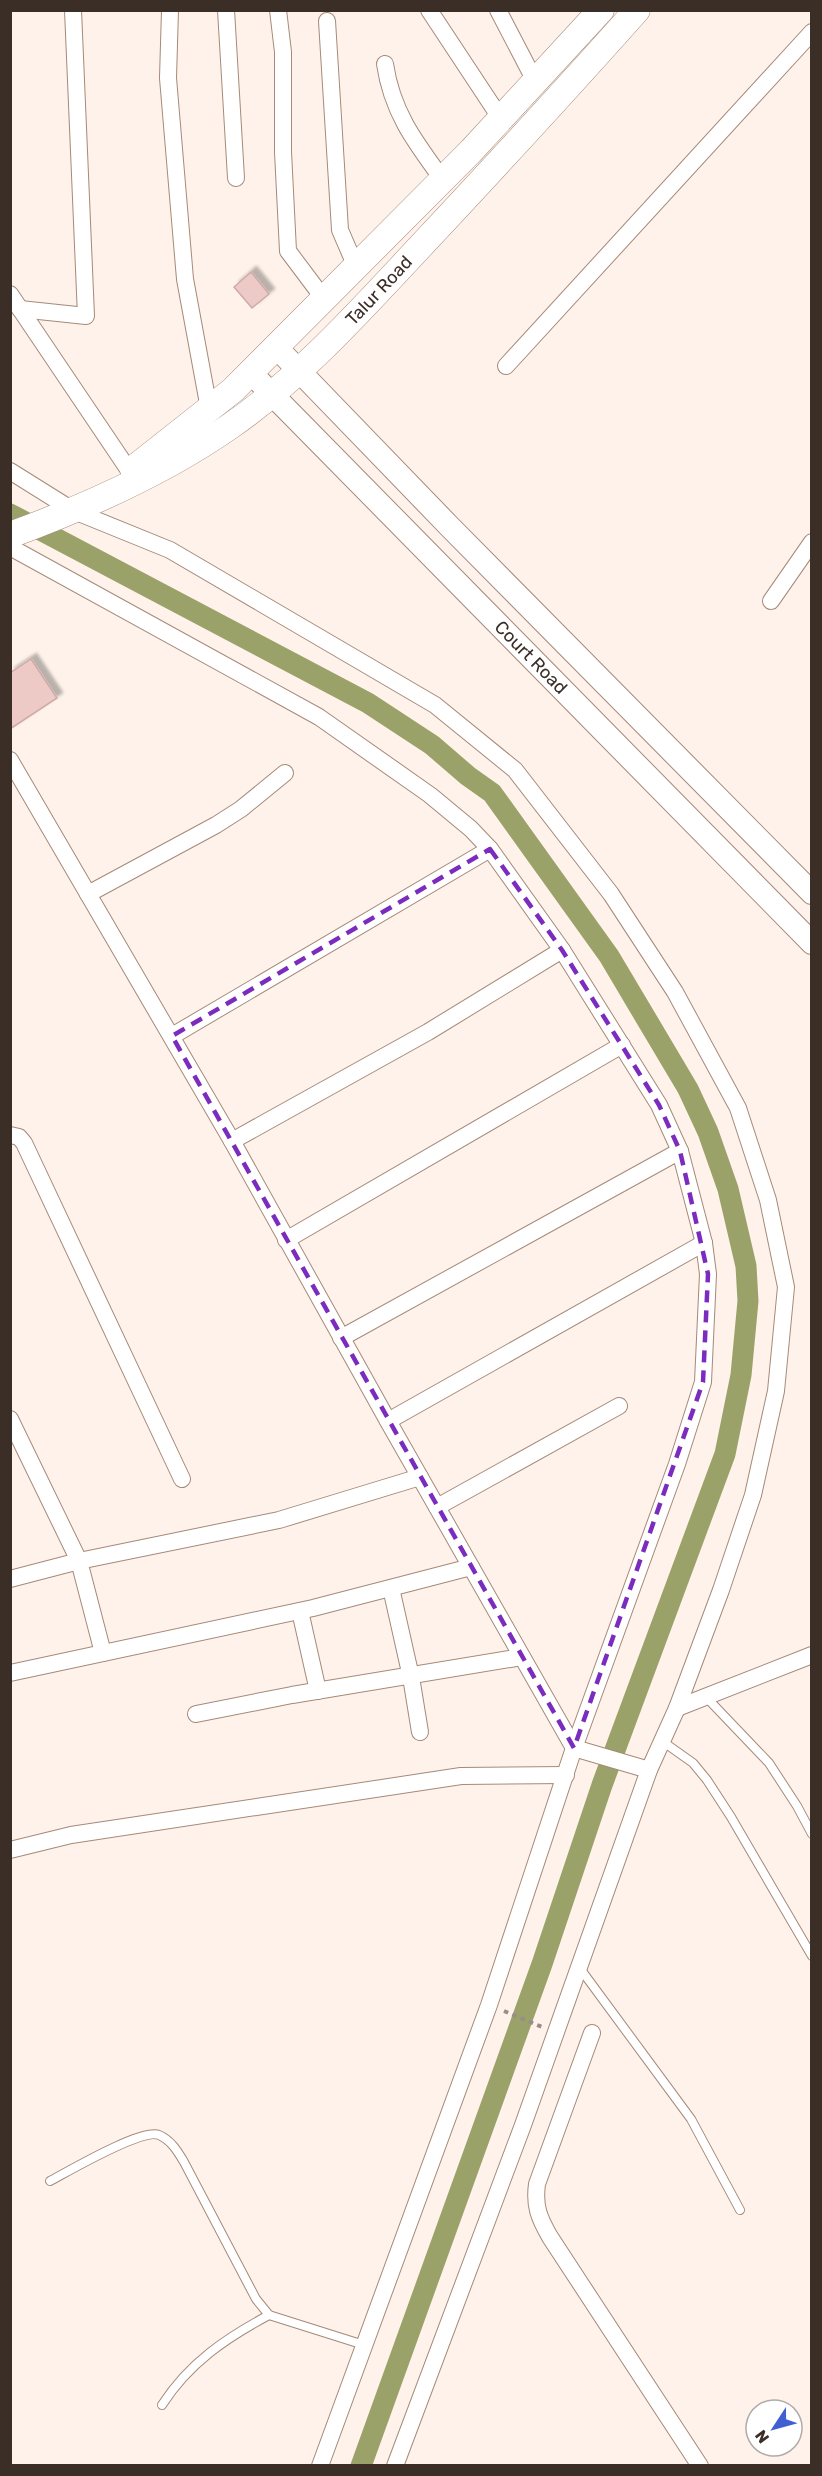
<svg xmlns="http://www.w3.org/2000/svg" width="822" height="2476" font-family="Rubik,sans-serif">
	<style>
		.lines { fill: none; stroke-linecap: round; stroke-linejoin: round }
		.canal { stroke: #9ba269; stroke-width: 21 }
		.building { fill: #eecac6; stroke: #ceaba7; stroke-width: 1.5; filter: url(#shadow) }
		.lane-casing { stroke: #a58a79; stroke-width: 10 }
		.street-casing { stroke: #a58a79; stroke-width: 18 }
		.secondary-casing { stroke: #a58a79; stroke-width: 24 }
		.primary-casing { stroke: #a58a79; stroke-width: 27 }
		.path { stroke: #998d86; stroke-width: 4; stroke-dasharray: 4.5 4.5; stroke-linecap: butt }
		.lane { stroke: #fff; stroke-width: 8 }
		.street { stroke: #fff; stroke-width: 16 }
		.secondary { stroke: #fff; stroke-width: 22 }
		.primary { stroke: #fff; stroke-width: 26 }
		.marked { fill: none; stroke: #7b2cbf; stroke-width: 4.5; stroke-dasharray: 12 8; stroke-linejoin: round }
		.labels { text-anchor: middle; dominant-baseline: central; stroke-width: 5; stroke-linejoin: round; paint-order: stroke }
		.street-label { font-size: 18px; fill: #3a2e27; stroke: #fff }
	</style>
	<defs>
		<filter id="shadow"><feDropShadow dx="5.5" dy="-5.5" stdDeviation="1.5" flood-color="#0004"/></filter>
	</defs>
	<rect width="100%" height="100%" fill="#fef2ea"/>
	<g class="lines">
		<path class="canal" d="M10 514 368 703 432 745 468 776 492 793 609 956 688 1089 708 1132 728 1189 746 1266 748 1301 741 1375 725 1454 602 1785 542 1964 361 2466"/>
	</g>
	<g class="building">
		<path d="M251 272 269 294 252 308 234 287Z"/>
		<path d="M31 659 57 698 10 729V673Z"/>
	</g>
	<g class="lines">
		<defs>
			<g id="lane">
				<path d="M706 1697 769 1763 797 1806 812 1834"/>
				<path d="M662 1741 693 1763 707 1780 731 1817 812 1956"/>
				<path d="M579 1967 691 2119 740 2210"/>
				<path d="M50 2181C69 2171 142 2128 159 2135 171 2140 178 2152 184 2162L256 2299 269 2315 364 2345"/>
				<path d="M162 2405C189 2363 226 2338 269 2315"/>
			</g>
			<g id="street">
				<path d="M170 10 168 78 185 279 209 409"/>
				<path d="M226 10 236 178"/>
				<path d="M278 10 283 52V152L288 251 324 299"/>
				<path d="M429 10 501 119"/>
				<path d="M498 10 536 83"/>
				<path d="M327 21 340 230 356 267"/>
				<path d="M385 64C392 112 415 142 443 180"/>
				<path d="M10 294 130 472"/>
				<path d="M20 309 86 316 73 10"/>
				<path d="M506 366 812 32"/>
				<path d="M10 471 74 511 170 550 435 705 515 770 611 894 675 992 738 1108 768 1200 786 1287 776 1391 753 1495 721 1590 677 1708 649 1770 523 2125 395 2466"/>
				<path d="M10 547 319 717 430 795 471 829 490 849 562 950 659 1105 680 1151 704 1243 708 1274 703 1382 677 1464 574 1748 489 2005 320 2466"/>
				<path d="M771 601 812 542"/>
				<path d="M10 760 232 1141 388 1421 574 1748 649 1770"/>
				<path d="M88 894 216 825 241 809 285 773"/>
				<path d="M172 1036 490 849"/>
				<path d="M10 1135 19 1137 24 1143 182 1479"/>
				<path d="M232 1141 428 1032 562 950"/>
				<path d="M286 1240 622 1045"/>
				<path d="M341 1338 680 1151"/>
				<path d="M10 1419 79 1561 10 1579"/>
				<path d="M388 1421 704 1243"/>
				<path d="M437 1507 619 1406"/>
				<path d="M391 1588 411 1677 420 1732"/>
				<path d="M300 1611 318 1691"/>
				<path d="M103 1653 79 1561 279 1520 420 1477"/>
				<path d="M10 1673 313 1608 471 1567"/>
				<path d="M677 1708 812 1655"/>
				<path d="M196 1714 292 1695 522 1657"/>
				<path d="M10 1850 71 1835 461 1776 566 1775"/>
				<path d="M592 2033 537 2184C534 2206 539 2218 550 2237L700 2466"/>
			</g>
			<g id="secondary">
				<path d="M276 347 450 527 812 893"/>
				<path id="s1" d="M251 373 812 943"/>
			</g>
			<g id="primary">
				<path d="M133 469 233 390 471 151 601 10"/>
				<path id="s2" d="M10 535C86 507 163 473 229 427 300 378 358 313 417 250 491 171 565 91 637 10"/>
			</g>
		</defs>
		<use href="#lane" class="lane-casing"/>
		<use href="#street" class="street-casing"/>
		<use href="#secondary" class="secondary-casing"/>
		<use href="#primary" class="primary-casing"/>
		<path class="path" d="M504 2011 542 2027"/>
		<use href="#lane" class="lane"/>
		<use href="#street" class="street"/>
		<use href="#secondary" class="secondary"/>
		<use href="#primary" class="primary"/>
	</g>
	<path class="marked" d="M490 849 562 950 659 1105 680 1151 708 1274 703 1382 574 1748 172 1036Z"/>
	<g class="labels">
		<g class="street-label">
			<text stroke="none"><textPath href="#s2" startOffset="448">Talur Road</textPath></text>
			<text stroke="none"><textPath href="#s1" startOffset="399">Court Road</textPath></text>
		</g>
	</g>
	<rect width="822" height="2476" fill="none" stroke="#3a2e27" stroke-width="24"/>
	<g transform="translate(774 2428) rotate(234)"><circle r="28" fill="#ffffff" stroke="#b0aba9" stroke-width="1.5"/>
	<path d="M0-4.5L10 22L0 15L-10 22Z" fill="#4060d2"/>
	<text y="-9" font-size="16" font-weight="bold" text-anchor="middle" fill="#3a2e27">N</text>
	</g>
</svg>
